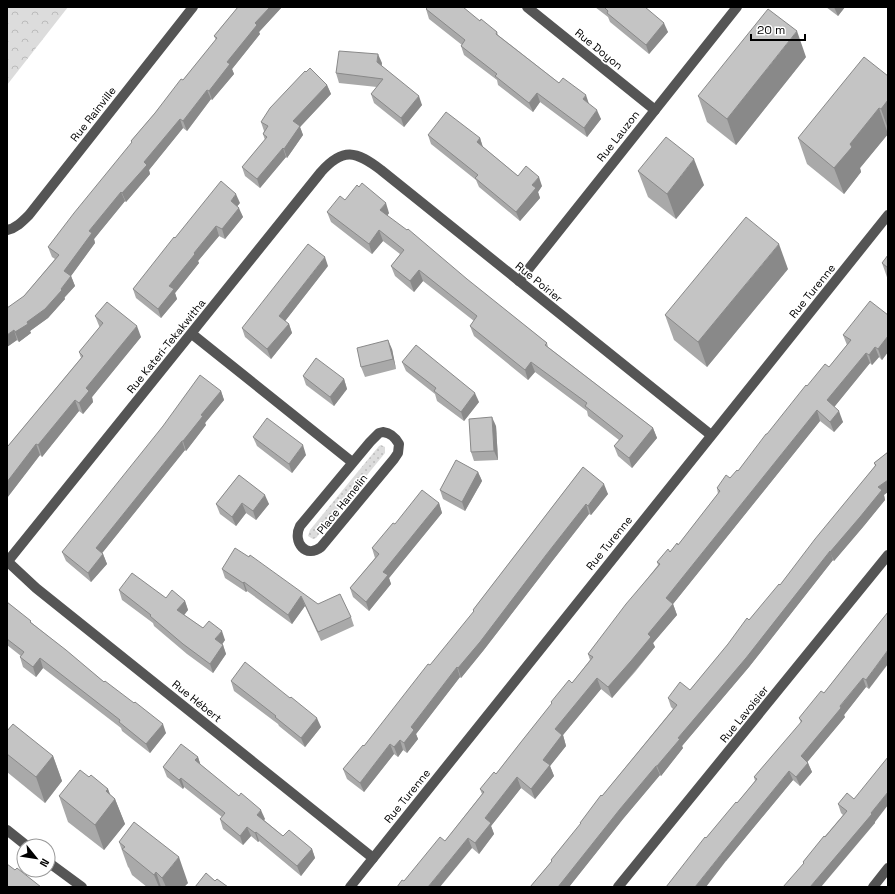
<svg xmlns="http://www.w3.org/2000/svg" width="895" height="894" font-family="'Space Grotesk',sans-serif">
	<style>
		.grass { fill: url(#grass-dots) }
		.forest { fill: url(#forest-crowns) }
		.lines { fill: none; stroke-linecap: round; stroke-linejoin: round }
		.minor { stroke: #555; stroke-width: 10 }
		.wall { fill: #a9a9a9 }
		.shaded-wall { fill: #898989 }
		.building { fill: #c4c4c4; stroke: #898989 }
		.labels { text-anchor: middle; dominant-baseline: central; stroke-width: 3.5; stroke-linejoin: round; paint-order: stroke }
		.street-label { font-size: 11px; fill: #000; stroke: #fff }
	</style>
	<defs>
		<pattern id="grass-dots" width="8" height="8" patternUnits="userSpaceOnUse"><rect width="8" height="8" fill="#dcdcdc"/><path d="M2 2h.1M6 6h.1" fill="none" stroke="#bbb" stroke-width="1.8" stroke-linecap="round"/></pattern>
		<pattern id="forest-crowns" width="20" height="18" patternUnits="userSpaceOnUse"><rect width="20" height="18" fill="#dcdcdc"/><path d="M2 6a3 3 0 1 1 6 0M12 15a3 3 0 1 1 6 0" fill="none" stroke="#bbb"/></pattern>
	</defs>
	<rect width="100%" height="100%" fill="#fff"/>
	<path class="grass" d="M381 445 385 447V453L316 538 313 539 308 536 310 530 379 446Z"/>
	<path class="forest" d="M7 7H68L7 85Z"/>
	<g class="lines">
		<g class="minor">
			<path d="M527 7 655 110"/>
			<path d="M7 230C16 228 22 222 29 215L193 7"/>
			<path d="M519 281 737 7"/>
			<path d="M192 334 352 462"/>
			<path d="M383 432C391 433 395 437 399 444L398 453 394 459 321 547C306 559 292 542 300 526L370 442 379 433Z"/>
			<path d="M7 561 36 588 373 858"/>
			<path d="M8 561 321 172C343 147 356 151 381 170L711 435"/>
			<path d="M7 830 27 846"/>
			<path d="M48 862 82 887"/>
			<path d="M350 887 888 215"/>
			<path d="M618 887 888 555"/>
			<path d="M873 887 888 868"/>
		</g>
	</g>
	<g class="wall">
		<path d="M238 7H282L259 32 260 34 232 69 234 74 212 100 211 99 187 131 183 128 149 170 150 174 126 202 125 201 94 239 95 243 71 276 75 286 64 298 65 299 48 318 30 331 31 333 19 342 17 340 7 347 24 296 55 259 52 257 48 247 132 143 131 141 183 80 216 40 214 36Z"/>
		<path d="M595 7H645L668 32 649 54 610 22 608 17Z"/>
		<path d="M826 7H845L838 16Z"/>
		<path d="M426 9 480 21 497 32 498 35 559 83 589 104 601 119 587 137 540 102 533 112 498 85 497 80 464 55 461 46 462 45 429 19Z"/>
		<path d="M806 57 736 145 707 122 698 96Z"/>
		<path d="M382 63 381 66 422 105 404 127 374 103 371 94 377 87 339 83 336 73Z"/>
		<path d="M888 76V134L860 168 861 172 844 194 807 164 798 138Z"/>
		<path d="M327 85 331 94 300 127 303 135 287 158 286 157 260 188 245 176 242 167 265 140 263 134 264 131 261 122Z"/>
		<path d="M428 135 480 138 483 147 518 176 542 186 538 192 540 198 520 221 479 187 476 180 431 144Z"/>
		<path d="M638 171 704 185 676 219 648 197Z"/>
		<path d="M345 200 389 213 387 216 547 343 548 347 653 428 657 438 632 468 618 456 614 446 619 440 588 416 587 411 535 372 528 380 474 336 470 326 474 321 423 281 414 292 395 276 391 266 400 254 383 241 372 254 331 222 327 212Z"/>
		<path d="M240 203 237 206 243 217 225 239 219 236 198 261 199 263 175 293 177 299 161 318 136 298 133 289 175 238Z"/>
		<path d="M888 255V280L882 263Z"/>
		<path d="M328 266 285 321 289 324 292 333 271 359 245 337 242 328Z"/>
		<path d="M788 269 707 367 674 340 665 315Z"/>
		<path d="M888 315V352L882 360 879 357 872 365 870 363 834 407 843 422 834 432 820 421 673 604 677 615 653 643 655 647 635 672 612 698 601 689 563 735 566 746 550 766 554 776 535 799 521 788 491 826 494 834 479 854 472 848 404 881 445 841 482 794 480 789 496 774 521 742 552 704 551 702 572 683 590 660 588 654 658 565 657 562 678 545 718 494 717 488 730 478 738 471 807 386 829 367 847 345 843 335Z"/>
		<path d="M95 316 141 337 92 397 93 402 83 414 79 411 42 457 40 455 7 498V446H8L81 358 79 352 100 328Z"/>
		<path d="M392 349 396 369 365 377 361 367Z"/>
		<path d="M402 362 479 402 464 421 437 401 435 394 406 371Z"/>
		<path d="M303 376 344 379 347 389 334 406 306 385Z"/>
		<path d="M221 391 224 400 205 423 206 425 186 451 185 450 102 553 103 554 107 564 91 582 66 561 62 552Z"/>
		<path d="M496 426 498 460 474 461 471 452Z"/>
		<path d="M253 437 306 455 292 473 257 446Z"/>
		<path d="M888 452 884 495 885 500 863 527 834 561 833 560 749 667 682 746 683 748 661 776 660 775 623 819 569 887H530L552 861 551 860 581 824 580 823 673 709 671 707 668 698 690 690 749 620 780 585 875 466 874 463Z"/>
		<path d="M583 467 608 494 591 515 589 514 550 564 483 651 461 678 460 677 416 734 418 739 407 753 403 750 398 757 394 754 364 792 347 779 343 769 364 746 474 612 473 610Z"/>
		<path d="M478 472 482 481 465 511 443 499 440 490Z"/>
		<path d="M239 475 269 504 256 520 246 513 236 526 220 514 216 504Z"/>
		<path d="M439 503 442 513 389 578 391 584 369 611 353 597 350 588 375 558 372 548 395 524Z"/>
		<path d="M222 569 351 617 354 626 321 641 305 606 292 624 247 591 246 592 225 578Z"/>
		<path d="M119 590 166 598 185 601 188 610 184 615 203 628 225 640 222 644 223 645 226 654 213 673 187 654 154 626 153 623 122 600Z"/>
		<path d="M7 602 32 623 166 733 150 753 122 731 121 728 43 668 36 677 23 667 20 657 21 656 7 645Z"/>
		<path d="M880 622 869 689 866 687 844 715 845 717 807 762 808 763 812 772 800 786 793 780 726 861 706 838 737 803 755 781 754 777 801 723 799 718 824 693Z"/>
		<path d="M231 681 321 727 305 747 279 726 278 724 234 691Z"/>
		<path d="M7 731 53 756 62 781 45 803 7 772Z"/>
		<path d="M198 757 200 764 265 819 264 820 283 836 312 849 315 858 301 876 259 841 258 842 251 836 243 845 223 829 220 819 222 817 184 787 183 789 167 777 163 767Z"/>
		<path d="M89 777 108 789 110 795 115 799 125 824 104 850 68 822 59 796Z"/>
		<path d="M838 804 875 822V823L804 863 803 862 843 815 841 813Z"/>
		<path d="M119 842 188 883 184 887H147L132 875 129 868 128 867Z"/>
	</g>
	<g class="shaded-wall">
		<path d="M270 7H282L259 32 260 34 232 69 234 74 212 100 209 91 227 62 255 23Z"/>
		<path d="M834 7H845L838 16Z"/>
		<path d="M664 23 668 32 649 54 646 45Z"/>
		<path d="M797 31 806 57 736 145 727 119Z"/>
		<path d="M378 54 382 63 381 72 377 62Z"/>
		<path d="M327 85 331 94 300 127 303 135 287 158 284 149 293 121Z"/>
		<path d="M207 90 211 99 187 131 183 121Z"/>
		<path d="M537 93 540 102 533 112 529 103Z"/>
		<path d="M586 95 589 104 583 99Z"/>
		<path d="M419 96 422 105 404 127 401 118Z"/>
		<path d="M888 100V129L881 109Z"/>
		<path d="M879 108 888 134 860 168 861 172 844 194 834 168 850 144Z"/>
		<path d="M597 110 601 119 587 137 584 128Z"/>
		<path d="M180 119 183 128 149 170 150 174 126 202 122 193 144 162Z"/>
		<path d="M480 138 483 148 477 142Z"/>
		<path d="M283 148 286 157 260 188 257 179Z"/>
		<path d="M694 159 704 185 676 219 667 194Z"/>
		<path d="M539 177 542 186 538 192 540 198 520 221 516 212 532 185Z"/>
		<path d="M121 192 125 201 94 239 95 243 68 280 64 271 89 231Z"/>
		<path d="M236 194 240 203 234 210 231 201Z"/>
		<path d="M386 203 389 213 384 220 380 210Z"/>
		<path d="M239 208 243 217 225 239 222 229Z"/>
		<path d="M216 226 219 236 198 261 199 263 175 293 177 299 161 318 158 309 169 286 194 253Z"/>
		<path d="M379 230 383 241 372 254 369 244Z"/>
		<path d="M779 244 788 269 707 367 698 342Z"/>
		<path d="M325 257 328 266 282 325 279 316Z"/>
		<path d="M419 270 423 281 414 292 410 281Z"/>
		<path d="M71 276 75 286 64 298 61 289Z"/>
		<path d="M62 290 65 299 48 318 30 331 31 333 19 342 15 332Z"/>
		<path d="M289 324 292 333 271 359 267 349Z"/>
		<path d="M137 326 141 337 92 397 93 402 83 414 79 403 86 388Z"/>
		<path d="M14 330 17 340 7 347V335Z"/>
		<path d="M888 336V352L882 360 878 349Z"/>
		<path d="M388 340 392 349 396 369 393 359Z"/>
		<path d="M875 347 879 357 872 365 869 355Z"/>
		<path d="M866 353 870 363 831 411 827 400Z"/>
		<path d="M531 362 535 372 528 380 525 370Z"/>
		<path d="M344 379 347 389 334 406 330 397Z"/>
		<path d="M221 391 224 400 205 423 206 425 186 451 183 441 201 415Z"/>
		<path d="M475 393 479 402 464 421 461 412Z"/>
		<path d="M75 400 79 411 42 457 38 445Z"/>
		<path d="M817 410 820 421 673 604 677 615 653 643 655 647 612 698 608 687 648 634 666 598Z"/>
		<path d="M839 411 843 422 834 432 830 422Z"/>
		<path d="M492 417 496 426 498 460 494 451Z"/>
		<path d="M653 428 657 438 632 468 629 458Z"/>
		<path d="M182 441 185 450 99 557 96 548Z"/>
		<path d="M36 444 40 455 7 498V482Z"/>
		<path d="M303 445 306 455 292 473 289 464Z"/>
		<path d="M478 472 482 481 465 511 462 502Z"/>
		<path d="M888 480V492L884 495 885 500 863 527 834 561 830 552 878 487Z"/>
		<path d="M604 484 608 494 591 515 588 506Z"/>
		<path d="M265 495 269 504 256 520 253 511Z"/>
		<path d="M242 503 246 513 236 526 232 517Z"/>
		<path d="M439 503 442 513 389 578 391 584 369 611 366 602 383 572Z"/>
		<path d="M586 504 589 514 550 564 483 651 461 678 458 668 546 555Z"/>
		<path d="M830 551 833 560 749 667 682 746 683 748 661 776 657 766 678 738Z"/>
		<path d="M103 554 107 564 91 582 88 573Z"/>
		<path d="M244 582 247 591 246 592 243 583Z"/>
		<path d="M301 596 305 606 292 624 288 615Z"/>
		<path d="M185 601 188 610 181 619 177 610Z"/>
		<path d="M222 631 225 640 219 649 215 639Z"/>
		<path d="M223 645 226 654 213 673 210 664Z"/>
		<path d="M888 650V664L869 689 866 680Z"/>
		<path d="M40 658 43 668 36 677 33 667Z"/>
		<path d="M457 667 460 677 416 734 418 739 407 753 404 743 411 727Z"/>
		<path d="M597 678 601 689 563 735 566 746 550 766 554 776 535 799 531 789 555 729Z"/>
		<path d="M863 678 866 687 844 715 845 717 804 766 801 756Z"/>
		<path d="M317 718 321 727 305 747 301 738Z"/>
		<path d="M163 724 166 733 150 753 146 744Z"/>
		<path d="M400 740 403 750 398 757 394 747Z"/>
		<path d="M390 744 394 754 364 792 360 783Z"/>
		<path d="M53 756 62 781 45 803 36 777Z"/>
		<path d="M198 757 201 766 195 760Z"/>
		<path d="M808 763 812 772 800 786 796 777Z"/>
		<path d="M656 766 660 775 623 819 569 887H558L620 809Z"/>
		<path d="M789 771 793 780 726 861 706 887H695L723 852Z"/>
		<path d="M517 777 521 788 491 826 494 834 479 854 475 843 485 818Z"/>
		<path d="M181 778 184 787 183 789 179 780Z"/>
		<path d="M108 789 113 802 115 799 125 824 104 850 95 825 106 791Z"/>
		<path d="M888 792V805L875 822V823L821 887H810Z"/>
		<path d="M261 810 265 819 260 824 257 815Z"/>
		<path d="M247 827 251 836 243 845 240 836Z"/>
		<path d="M256 832 259 841 258 842 255 833Z"/>
		<path d="M468 838 472 848 440 887H428Z"/>
		<path d="M312 849 315 858 301 876 297 866Z"/>
		<path d="M179 857 188 883 184 887H166L162 878Z"/>
		<path d="M156 872 161 887H159L154 875Z"/>
	</g>
	<g class="building">
		<path d="M238 7H270L255 23 257 25 227 62 230 64 209 91 207 90 183 121 180 119 144 162 147 165 122 193 121 192 89 231 92 233 64 271 71 276 61 289 62 290 45 309 27 322 28 324 15 332 14 330 7 335V308L24 296 59 255 48 247 74 213 132 142 131 141 155 113 181 79 183 80 217 38 214 36Z"/>
		<path d="M428 7H463L480 21 481 19 497 32 496 34 559 83 563 78 586 95 583 99 597 110 584 128 537 93 529 103 495 76 497 74 461 46 465 40 426 9Z"/>
		<path d="M604 7H645L664 23 646 45 607 13 608 11Z"/>
		<path d="M768 9 797 31 727 119 698 96Z"/>
		<path d="M339 51 378 54 377 62 419 96 401 118 371 94 383 79 336 73Z"/>
		<path d="M864 57 888 76V100L881 109 879 108 850 144 852 147 834 168 798 138Z"/>
		<path d="M310 68 327 85 293 121 300 126 284 149 283 148 257 179 242 167 267 137 263 134 268 126 261 122 270 108 305 71 306 72Z"/>
		<path d="M446 112 480 138 477 142 518 176 526 166 539 177 532 185 536 188 516 212 475 178 478 175 428 135Z"/>
		<path d="M666 137 694 159 667 194 638 171Z"/>
		<path d="M221 181 236 194 231 201 239 208 222 229 216 226 194 253 195 254 169 286 174 289 158 309 133 289 174 237 175 238Z"/>
		<path d="M362 183 386 203 380 210 407 230 408 229 467 279 547 343 545 345 653 428 629 458 614 446 623 436 585 406 587 403 531 362 525 370 470 326 477 316 419 270 410 281 391 266 404 250 379 230 369 244 327 212 340 196 345 200 357 185 359 187Z"/>
		<path d="M746 217 779 244 698 342 665 315Z"/>
		<path d="M308 244 325 257 279 316 289 324 267 349 242 328Z"/>
		<path d="M888 255V268L882 263Z"/>
		<path d="M870 301 888 315V336L878 349 875 347 869 355 866 353 827 400 839 411 830 422 817 410 666 598 673 604 648 634 651 637 631 661 608 687 597 678 555 729 562 735 543 760 550 765 531 789 517 777 485 818 491 823 475 843 468 838 428 887H397L402 880 404 881 440 837 445 841 484 792 480 789 494 772 496 774 521 742 552 703 551 702 569 680 572 683 593 657 588 654 626 604 660 564 657 562 668 549 670 552 677 543 678 545 720 491 717 488 726 475 730 478 737 470 738 471 766 434H767L806 385 807 386 825 364 829 367 851 340 843 335Z"/>
		<path d="M107 302 137 326 86 388 89 391 79 403 75 400 38 445 36 444 7 482V446H8L83 356 79 352 103 323 95 316Z"/>
		<path d="M388 340 393 359 361 367 357 348Z"/>
		<path d="M416 345 475 393 461 412 434 391 436 388 402 362Z"/>
		<path d="M316 358 344 379 330 397 303 376Z"/>
		<path d="M200 375 221 391 201 415 203 416 183 441H182L96 548 103 554 88 573 62 552 163 426Z"/>
		<path d="M492 417 494 451 471 452 469 419Z"/>
		<path d="M267 418 303 445 289 464 253 437Z"/>
		<path d="M888 452V480L878 487 882 490 860 517 830 552V551L746 658 678 738 680 739 657 766H656L620 809 558 887H530L552 861 551 860 581 823H580L601 795 602 796 677 705 668 698 680 682 690 690 728 644 747 618 749 620 779 584 780 585 815 539 876 465 874 463Z"/>
		<path d="M456 460 478 472 462 502 440 490Z"/>
		<path d="M583 467 604 484 588 506 586 504 546 555 480 642 458 668 457 667 411 727 414 730 404 743 400 740 394 747 390 744 360 783 343 769 363 745 364 746 428 664 430 665 474 611 473 610Z"/>
		<path d="M239 475 265 495 253 511 242 503 232 517 216 504Z"/>
		<path d="M422 490 439 503 383 572 388 575 366 602 350 588 379 554 372 548 393 523 395 524Z"/>
		<path d="M235 548 249 557 250 555 318 604 340 594 351 617 318 632 301 596 288 615 244 582 243 583 222 569Z"/>
		<path d="M132 573 166 598 172 590 185 601 177 610 203 628 209 621 222 631 215 639 223 645 210 664 183 644 150 616 151 615 119 590Z"/>
		<path d="M7 602 31 621 30 622 66 650 104 682 105 681 134 703 135 702 163 724 146 744 119 722 120 720 40 658 33 667 20 657 24 652 7 639Z"/>
		<path d="M888 612V650L866 680 863 678 840 706 841 708 801 756 808 763 796 777 789 771 723 852 695 887H666L705 837 706 838 736 802 737 803 757 779 754 777 802 721 799 718 821 691 824 693 880 622Z"/>
		<path d="M245 662 290 698 291 697 317 718 301 738 275 717 276 716 231 681Z"/>
		<path d="M13 724 53 756 36 777 7 754V731Z"/>
		<path d="M181 744 198 757 195 760 239 796 241 793 261 810 257 815 283 836 289 830 312 849 297 866 256 832 255 833 247 827 240 836 220 819 225 813 181 778 179 780 163 767Z"/>
		<path d="M888 757V792L871 813 872 814 810 887H783L804 863 803 862 824 836 825 837 847 811 838 804 847 793 854 799Z"/>
		<path d="M80 770 89 777 91 775 108 789 106 791 115 799 95 825 59 796Z"/>
		<path d="M134 822 179 857 162 878 156 872 154 875 122 849 125 847 119 842Z"/>
		<path d="M7 864 15 870 17 868 41 887H7Z"/>
		<path d="M206 873 215 881 217 879 228 887H195Z"/>
	</g>
	<g class="labels">
		<g class="street-label">
			<text transform="translate(599 49) rotate(39)">Rue Doyon</text>
			<text transform="translate(93 114) rotate(-52)">Rue Rainville</text>
			<text transform="translate(618 136) rotate(-52)">Rue Lauzon</text>
			<text transform="translate(539 282) rotate(39)">Rue Poirier</text>
			<text transform="translate(812 291) rotate(-51)">Rue Turenne</text>
			<text transform="translate(166 346) rotate(-51)">Rue Kateri-Tekakwitha</text>
			<text transform="translate(342 504) rotate(-51)">Place Hamelin</text>
			<text transform="translate(609 543) rotate(-51)">Rue Turenne</text>
			<text transform="translate(197 701) rotate(39)">Rue Hébert</text>
			<text transform="translate(744 714) rotate(-51)">Rue Lavoisier</text>
			<text transform="translate(407 796) rotate(-51)">Rue Turenne</text>
		</g>
	</g>
	<rect width="895" height="894" fill="none" stroke="#000000" stroke-width="16"/>
	<g transform="translate(36 858) rotate(120)"><circle r="19" fill="#ffffff" stroke="#999999"/>
	<path d="M0-3L7 15L0 10L-7 15Z" fill="#000000"/>
	<text y="-6" font-size="11" font-weight="bold" text-anchor="middle" fill="#000000">N</text>
	</g>
	<path d="M751 34v6h54v-6" fill="none" stroke="#000000" stroke-width="2"/>
	<text x="757" y="34" font-size="12" fill="#000000" stroke="#ffffff" stroke-width="3" paint-order="stroke">20 m</text>
</svg>
